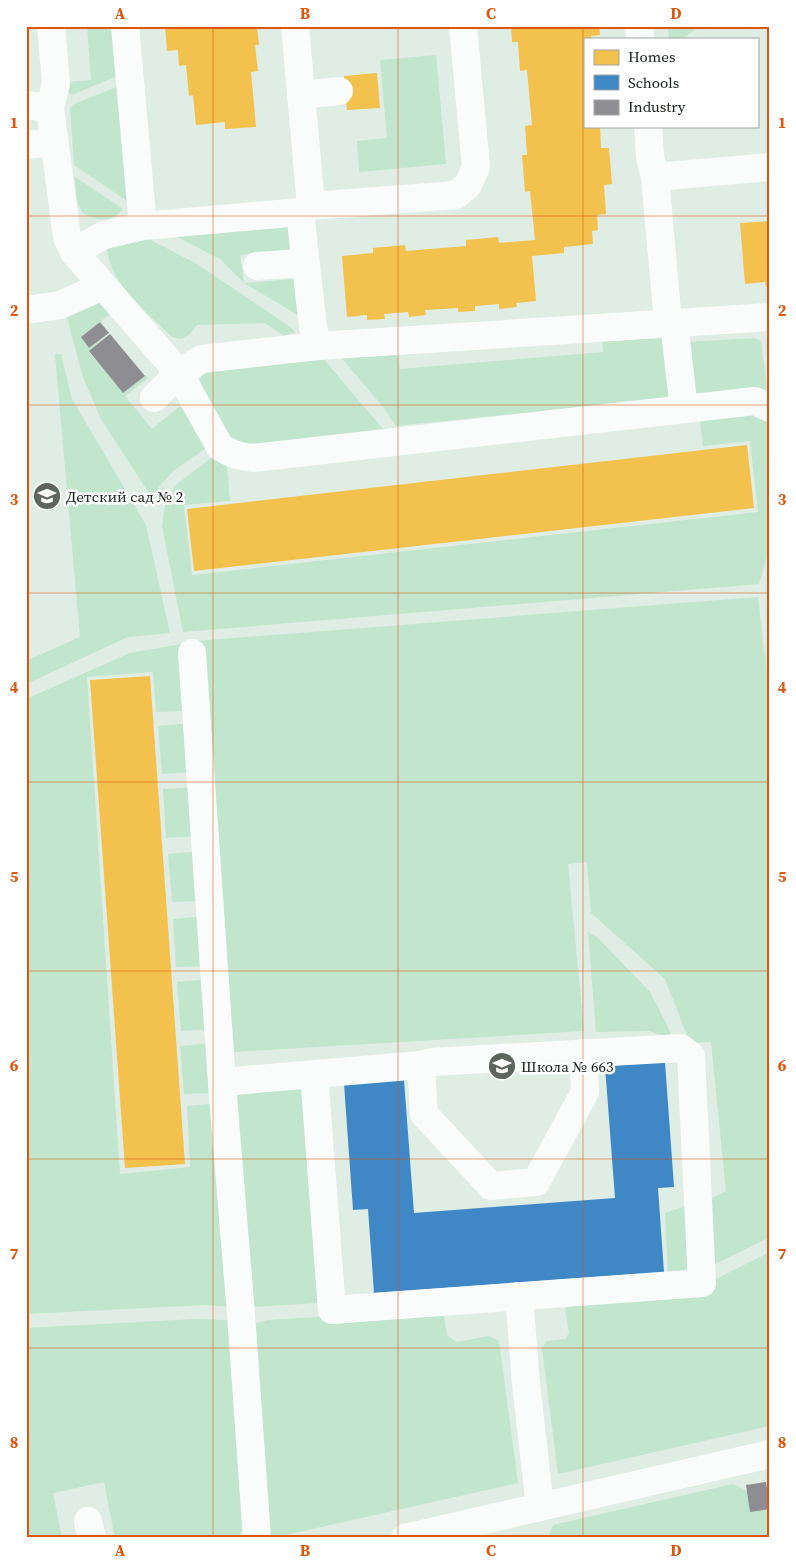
<svg xmlns="http://www.w3.org/2000/svg" width="796" height="1564" font-family="'Source Serif 4',serif">
	<style>
		.green { fill: #c1e5cd }
		.homes { fill: #f2c14e }
		.schools { fill: #3f88c5 }
		.industry { fill: #8d8d92 }
		.lines { fill: none; stroke-linecap: round; stroke-linejoin: round }
		.minor { stroke: #fafcfb; stroke-width: 28 }
		.grid { fill: none; stroke: #dd560d; stroke-width: 1; stroke-opacity: 0.55 }
		.labels { text-anchor: middle; dominant-baseline: central; stroke-width: 5; stroke-linejoin: round; paint-order: stroke }
		.poi-label { font-size: 15px; fill: #151e18; stroke: #fff; text-anchor: start }
		.neatline { fill: none; stroke: #dd560d; stroke-width: 2 }
		.grid-label { font-size: 16px; text-anchor: middle; font-weight: bold; fill: #dd560d }
	</style>
	<rect width="100%" height="100%" fill="#e0ede4"/>
	<g class="green">
		<path d="M87 26H118L120 75 72 95 69 93 67 82 91 80Z"/>
		<path d="M668 26H700L682 39H669Z"/>
		<path d="M436 55 446 164 359 172 357 141 387 138 380 60Z"/>
		<path d="M122 85 130 203 74 165 70 108 76 103Z"/>
		<path d="M75 177 123 209C114 219 105 222 92 217 87 216 82 213 80 208 75 199 76 187 75 177Z"/>
		<path d="M292 226 294 239 290 249 240 255 244 283 292 279 299 284 298 315 244 283 220 259 175 236Z"/>
		<path d="M141 235 197 264 289 326 295 332 284 336 265 323 197 325 189 335 181 339 172 337C147 312 109 285 107 246Z"/>
		<path d="M100 302 111 313 81 337 89 348 110 334 89 352 123 393 146 375 148 378 125 396 152 429 180 406 209 446 173 471 159 487 156 499 152 498 101 419 83 377 66 314Z"/>
		<path d="M667 336 678 399 610 404 396 426 384 408 341 357 390 350 398 357 400 369 603 352 602 340Z"/>
		<path d="M754 338 761 341 767 387 763 393 693 399 687 342Z"/>
		<path d="M55 354H61L72 399 146 525 170 633 128 637 26 684V661L80 637Z"/>
		<path d="M321 356 383 429 384 437 271 449 232 444 199 382 202 374 214 368Z"/>
		<path d="M752 408 770 421V529L766 560 759 584 183 632 162 526 165 505 177 484 219 452 226 457 230 501 184 505 192 575 758 512 750 441 703 446 699 412Z"/>
		<path d="M758 597 770 700V1237L707 1268 705 1202 726 1191 711 1042 690 1043 665 979 591 913 587 862 568 864 584 1031 234 1052 196 641Z"/>
		<path d="M187 643 191 711 156 712 153 672 87 677 120 1174 190 1167 187 1106 220 1103 233 1307 205 1305 26 1314V699L130 653Z"/>
		<path d="M192 723 195 772 162 774 158 726Z"/>
		<path d="M196 787 199 836 166 838 163 789Z"/>
		<path d="M202 851 205 901 172 902 168 854Z"/>
		<path d="M206 916 209 966 176 967 173 919Z"/>
		<path d="M588 932 597 937 650 992 671 1033 669 1037 649 1031 596 1032Z"/>
		<path d="M210 979 213 1029 181 1031 177 982Z"/>
		<path d="M214 1043 217 1093 184 1094 180 1046Z"/>
		<path d="M309 1088 319 1303 253 1307 232 1100 237 1092Z"/>
		<path d="M695 1203 699 1275 668 1276 665 1213Z"/>
		<path d="M770 1252V1426L558 1474 542 1348 547 1341 565 1339 569 1333 565 1309 575 1299 712 1281Z"/>
		<path d="M436 1310 444 1316 447 1335 456 1342 489 1336 499 1341 518 1483 272 1538 265 1535 254 1324 268 1320Z"/>
		<path d="M195 1319 226 1320 232 1329 242 1532 236 1538H115L104 1482 53 1493 62 1538H26V1328Z"/>
		<path d="M733 1484 747 1491 770 1509V1538H548L553 1525Z"/>
	</g>
	<g class="homes">
		<path d="M165 26H257L259 45H255L258 71 251 72 256 127 225 129V122L196 125 193 95 189 96 186 65 179 66 178 50 167 51Z"/>
		<path d="M511 26H599L600 35 591 36 592 39H585V126H600L601 148H609L612 184 604 185 606 214 597 215 598 230 592 231 593 244 564 247V253L532 256 536 301 516 303 517 307 499 309V304L475 306V311L458 312V308L425 310 426 315 409 317 408 312 384 314 385 319 367 320V315L347 317 342 256 373 253V248L405 245 406 251 466 246V240L498 237 499 243 535 240 530 191 525 192 522 155H527L525 126 532 125 527 70 520 71 518 42H512Z"/>
		<path d="M377 73 380 108 347 110 344 76Z"/>
		<path d="M770 221V286L766 287 765 282 745 284 740 223Z"/>
		<path d="M747 445 754 508 194 571 187 509Z"/>
		<path d="M150 676 185 1164 125 1168 90 680Z"/>
	</g>
	<path class="schools" d="M665 1062 674 1187 658 1188 664 1272 374 1293 368 1209 353 1210 344 1084 404 1080 414 1213 615 1198 605 1066Z"/>
	<g class="industry">
		<path d="M100 322 109 333 89 348 81 337Z"/>
		<path d="M110 334 145 376 123 393 89 351Z"/>
		<path d="M766 1482 770 1509 750 1512 746 1485Z"/>
	</g>
	<g class="lines">
		<g class="minor">
			<path d="M51 26 56 83 50 108 67 237 74 252 179 373 220 447C231 454 240 457 253 458L755 401 770 408"/>
			<path d="M125 26 143 226"/>
			<path d="M295 26 311 206"/>
			<path d="M639 26 640 39"/>
			<path d="M301 95 339 91"/>
			<path d="M26 105 50 108"/>
			<path d="M648 126 650 157 655 177 668 323"/>
			<path d="M26 145 54 142"/>
			<path d="M655 177 770 167"/>
			<path d="M300 212 311 206 456 195 468 185 476 167 463 26"/>
			<path d="M74 252 104 235 143 226 300 212 313 327 318 346"/>
			<path d="M257 266 305 263"/>
			<path d="M26 310 60 305 103 286"/>
			<path d="M674 323 684 409"/>
			<path d="M154 398 179 373 202 359 318 346 770 317"/>
			<path d="M192 653 223 1097 241 1314 257 1538"/>
			<path d="M421 1065 424 1114 491 1186 536 1182 585 1092 583 1053"/>
			<path d="M222 1082 421 1065 432 1062 681 1048 691 1056 702 1283 332 1310 314 1074"/>
			<path d="M519 1296 526 1384 540 1507"/>
			<path d="M88 1521 92 1538"/>
			<path d="M405 1538 770 1454"/>
		</g>
	</g>
	<path class="grid" d="M213 26V1538M398 26V1538M583 26V1538M26 216H770M26 405H770M26 593H770M26 782H770M26 971H770M26 1159H770M26 1348H770"/>
	<defs>
		<symbol id="school-disc" viewBox="-11 -11 22 22"><circle r="9.5" fill="#5c665f" stroke="#fff"/><path d="M0-5L7-2L0 1L-7-2ZM-4 1L0 2.5L4 1V4Q0 6-4 4Z" fill="#fff"/></symbol>
	</defs>
	<g fill-rule="evenodd">
		<use href="#school-disc" x="31" y="480" width="32" height="32"/>
		<use href="#school-disc" x="486" y="1050" width="32" height="32"/>
	</g>
	<g class="labels">
		<g class="poi-label">
			<text x="66" y="496">Детский сад № 2</text>
			<text x="521" y="1066">Школа № 663</text>
		</g>
	</g>
	<rect width="796" height="1564" fill="none" stroke="#ffffff" stroke-width="55"/>
	<rect x="584" y="38" width="175" height="90" fill="#ffffff" stroke="#a1a5a3"/>
	<rect x="594" y="50" width="25" height="15" fill="#f2c14e" stroke="#a1a5a3"/>
	<text x="628" y="62" font-size="15" fill="#151e18">Homes</text>
	<rect x="594" y="75" width="25" height="15" fill="#3f88c5" stroke="#a1a5a3"/>
	<text x="628" y="88" font-size="15" fill="#151e18">Schools</text>
	<rect x="594" y="100" width="25" height="15" fill="#8d8d92" stroke="#a1a5a3"/>
	<text x="628" y="112" font-size="15" fill="#151e18">Industry</text>
	<rect x="28" y="28" width="740" height="1508" class="neatline"/>
	<g class="grid-label">
		<text x="120" y="19">A</text>
		<text x="305" y="19">B</text>
		<text x="491" y="19">C</text>
		<text x="676" y="19">D</text>
		<text x="14" y="128">1</text>
		<text x="782" y="128">1</text>
		<text x="14" y="316">2</text>
		<text x="782" y="316">2</text>
		<text x="14" y="505">3</text>
		<text x="782" y="505">3</text>
		<text x="14" y="693">4</text>
		<text x="782" y="693">4</text>
		<text x="14" y="882">5</text>
		<text x="782" y="882">5</text>
		<text x="14" y="1071">6</text>
		<text x="782" y="1071">6</text>
		<text x="14" y="1259">7</text>
		<text x="782" y="1259">7</text>
		<text x="14" y="1448">8</text>
		<text x="782" y="1448">8</text>
		<text x="120" y="1556">A</text>
		<text x="305" y="1556">B</text>
		<text x="491" y="1556">C</text>
		<text x="676" y="1556">D</text>
	</g>
</svg>
